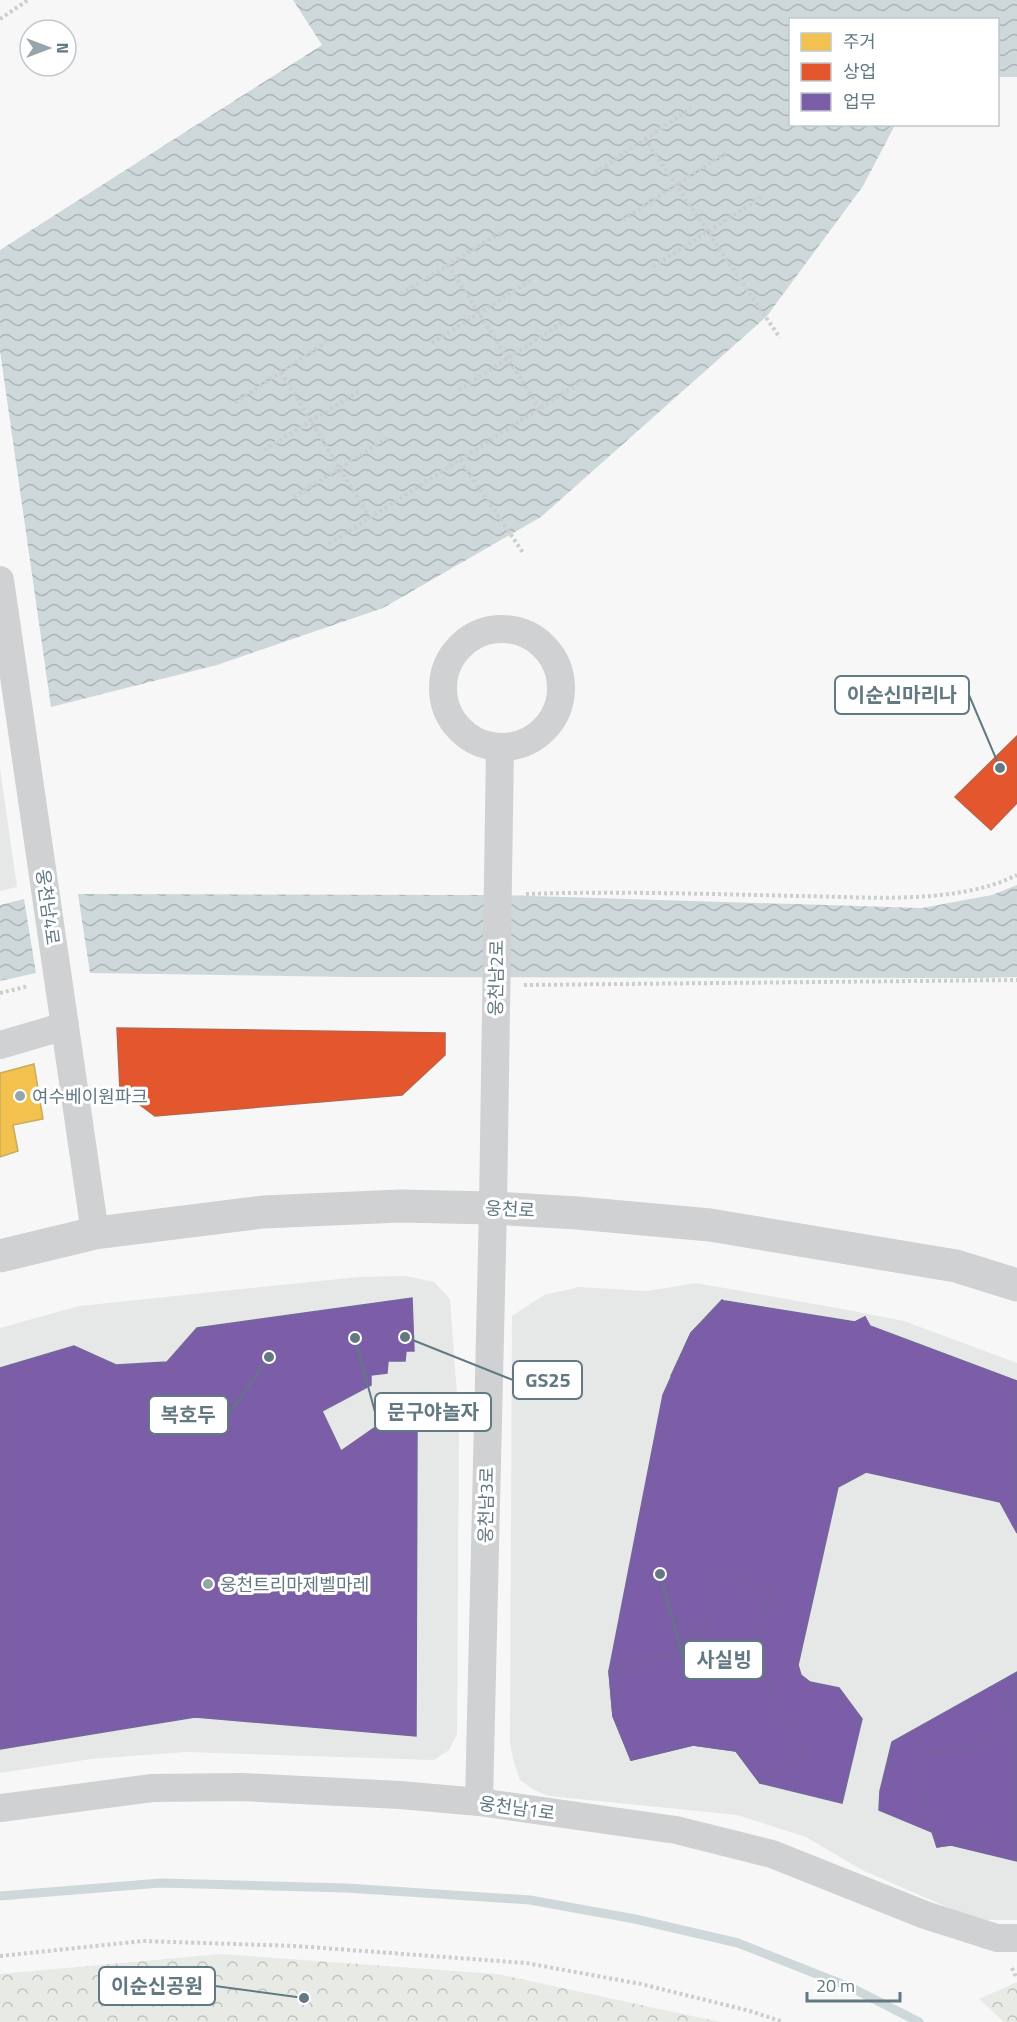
<svg xmlns="http://www.w3.org/2000/svg" width="1017" height="2022" font-family="'Titillium Web','Noto Sans KR',sans-serif">
	<style>
		.built { fill: #e6e8e8 }
		.park { fill: url(#park-crowns) }
		.water { fill: url(#water-waves) }
		.homes { fill: #f2c14e; stroke: #c7ab5e; stroke-width: 1.5 }
		.shops { fill: #e4572e; stroke: #bd6147; stroke-width: 1.5 }
		.offices { fill: #7b5ea7; stroke: #74669c; stroke-width: 1.5 }
		.lines { fill: none; stroke-linecap: round; stroke-linejoin: round }
		.stream { stroke: #ced8da; stroke-width: 9 }
		.path { stroke: #cccece; stroke-width: 4; stroke-dasharray: 3 3; stroke-linecap: butt }
		.minor { stroke: #cfd1d2; stroke-width: 28 }
		.tertiary { stroke: #cfd1d2; stroke-width: 33 }
		.poi-dot { fill: #96a4ab; stroke: #fff; stroke-width: 2 }
		.labels { text-anchor: middle; dominant-baseline: central; stroke-width: 6; stroke-linejoin: round; paint-order: stroke }
		.street-label { font-size: 18px; fill: #627882; stroke: #fff }
		.poi-label { font-size: 18px; fill: #627882; stroke: #fff; text-anchor: start }
		.leader { fill: none; stroke: #627882; stroke-width: 2 }
		.callout-dot { fill: #627882; stroke: #fff; stroke-width: 2 }
		.callout { fill: #fff; stroke: #627882; stroke-width: 2 }
		.callout-label { font-size: 20px; text-anchor: middle; font-weight: bold; fill: #627882 }
	</style>
	<defs>
		<pattern id="park-crowns" width="20" height="18" patternUnits="userSpaceOnUse" patternTransform="scale(1.5)"><rect width="20" height="18" fill="#e8ebe5"/><path d="M2 6a3 3 0 1 1 6 0M12 15a3 3 0 1 1 6 0" fill="none" stroke="#bfc3bf"/></pattern>
		<pattern id="water-waves" width="16" height="10" patternUnits="userSpaceOnUse" patternTransform="scale(1.5)"><rect width="16" height="10" fill="#ced8da"/><path d="M0 5q4-4 8 0t8 0" fill="none" stroke="#abb4b6"/></pattern>
	</defs>
	<rect width="100%" height="100%" fill="#f7f7f7"/>
	<g class="built">
		<path d="M0 768 17 887 0 891Z"/>
		<path d="M406 1276 434 1282 450 1299 459 1422 457 1734 449 1750 434 1760 187 1752 91 1759 0 1773V1328L79 1306 358 1277Z"/>
		<path d="M696 1283 843 1309 904 1321 1017 1363V1920H977L862 1870 806 1837 737 1815 549 1796 534 1790 520 1780 514 1763 510 1744 512 1316 544 1295 579 1287 647 1291Z"/>
	</g>
	<g class="park">
		<path d="M221 1954 497 1974 720 2022H0V1974Z"/>
		<path d="M1017 1982V2022H1004L979 1999Z"/>
	</g>
	<g class="water">
		<path d="M293 0H1017V77H998V20H790V124L895 125 863 186 767 316 541 517 383 608 217 665 51 707 0 351V250L322 45Z"/>
		<path d="M1017 885V977L976 978 348 977 90 973 78 894 498 895 922 908 992 895Z"/>
		<path d="M24 899 36 973 0 981V905Z"/>
	</g>
	<g class="homes">
		<path d="M34 1064 43 1119 13 1125 18 1151 0 1157V1073Z"/>
		<path d="M196 1416 211 1422 234 1435 247 1457V1485L241 1499 228 1515 206 1530 151 1535 129 1532 110 1519 99 1502 94 1482 98 1462 109 1444 139 1424Z"/>
	</g>
	<g class="shops">
		<path d="M1017 736V803L991 830 955 797Z"/>
		<path d="M117 1028 445 1033V1055L402 1095 155 1116 120 1090Z"/>
	</g>
	<g class="offices">
		<path d="M412 1298 414 1351H406L405 1361H388L387 1373 371 1375V1385L322 1411 341 1451 387 1419 417 1431 416 1736 195 1717 0 1749V1368L74 1346 116 1365 167 1362 197 1328Z"/>
		<path d="M722 1300 775 1333 820 1340 865 1317 890 1366 844 1392 802 1456 794 1499 741 1487 749 1448 724 1411 671 1376 691 1333Z"/>
		<path d="M725 1301 855 1322 865 1317 870 1326 1017 1381V1533L1000 1502 866 1472 838 1487 798 1665 801 1675 810 1682 839 1688 862 1719 842 1803 760 1783 736 1751 693 1745 631 1760 613 1716 609 1671 663 1395 691 1333Z"/>
		<path d="M718 1576 771 1591 759 1643 778 1716 804 1752 760 1783 736 1751 693 1745 631 1760 613 1716 609 1671 670 1654 705 1625Z"/>
		<path d="M1017 1672V1861L951 1845 937 1847 932 1832 879 1810 880 1791 892 1742Z"/>
		<path d="M1009 1683 1017 1685V1846L988 1839 937 1847 924 1803 922 1753 973 1745 1000 1731Z"/>
	</g>
	<g class="lines">
		<path class="stream" d="M0 1896 161 1883 347 1888 530 1900 635 1919 738 1943 852 1988 919 2022"/>
		<g class="path">
			<path d="M0 19 28 0"/>
			<path d="M645 139 780 338"/>
			<path d="M595 173 691 108"/>
			<path d="M623 220 728 151"/>
			<path d="M448 265 540 409"/>
			<path d="M653 267 763 196"/>
			<path d="M401 294 503 231"/>
			<path d="M432 343 533 279"/>
			<path d="M281 372 370 518"/>
			<path d="M459 390 562 323"/>
			<path d="M235 403 326 342"/>
			<path d="M264 450 358 392"/>
			<path d="M460 460 524 554"/>
			<path d="M294 497 387 438"/>
			<path d="M329 544 587 378"/>
			<path d="M526 894C617 891 709 894 800 896 867 897 957 905 1017 875"/>
			<path d="M524 985 1017 980"/>
			<path d="M0 993 29 986"/>
			<path d="M0 1956 143 1941 296 1946 526 1963 641 1984 750 2011 783 2022"/>
			<path d="M1012 1968 1017 1979"/>
		</g>
		<g class="minor">
			<path d="M0 580 95 1233"/>
			<circle cx="502" cy="688" r="59"/>
			<path d="M0 1045 65 1026"/>
			<path d="M479 1802 493 1208 500 747"/>
			<path d="M0 1808 152 1788 242 1787 400 1795 479 1802 676 1830 772 1854 925 1915 997 1938H1017"/>
		</g>
		<path class="tertiary" d="M0 1256 95 1233 263 1212 400 1206 493 1208 577 1213 710 1225 956 1266 1017 1285"/>
	</g>
	<g class="poi-dot">
		<circle cx="20" cy="1096" r="6"/>
		<circle cx="208" cy="1584" r="6"/>
	</g>
	<g class="labels">
		<g class="street-label">
			<text transform="translate(48 907) rotate(82)">웅천남4로</text>
			<text transform="translate(496 978) rotate(-89)">웅천남2로</text>
			<text transform="translate(510 1209) rotate(3)">웅천로</text>
			<text transform="translate(486 1505) rotate(-89)">웅천남3로</text>
			<text transform="translate(517 1808) rotate(8)">웅천남1로</text>
		</g>
		<g class="poi-label">
			<text x="32" y="1096">여수베이원파크</text>
			<text x="220" y="1584">웅천트리마제벨마레</text>
		</g>
	</g>
	<path class="leader" d="M1000 768L969 695M405 1337L513 1380M355 1338L375 1412M269 1357L228 1415M660 1574L684 1660M304 1998L215 1986"/>
	<g class="callout-dot">
		<circle cx="1000" cy="768" r="6"/>
		<circle cx="405" cy="1337" r="6"/>
		<circle cx="355" cy="1338" r="6"/>
		<circle cx="269" cy="1357" r="6"/>
		<circle cx="660" cy="1574" r="6"/>
		<circle cx="304" cy="1998" r="6"/>
	</g>
	<g class="callout">
		<rect x="835" y="676" width="134" height="38" rx="6"/>
		<rect x="513" y="1361" width="69" height="38" rx="6"/>
		<rect x="375" y="1393" width="116" height="38" rx="6"/>
		<rect x="149" y="1396" width="79" height="38" rx="6"/>
		<rect x="684" y="1641" width="79" height="38" rx="6"/>
		<rect x="99" y="1967" width="116" height="38" rx="6"/>
	</g>
	<g class="callout-label">
		<text x="902" y="702">이순신마리나</text>
		<text x="548" y="1387">GS25</text>
		<text x="433" y="1419">문구야놀자</text>
		<text x="188" y="1422">복호두</text>
		<text x="724" y="1667">사실빙</text>
		<text x="157" y="1993">이순신공원</text>
	</g>
	<rect x="789" y="18" width="210" height="108" fill="#ffffff" stroke="#c0c9cd" stroke-width="1.5"/>
	<rect x="801" y="33" width="30" height="18" fill="#f2c14e" stroke="#c0c9cd" stroke-width="1.5"/>
	<text x="843" y="48" font-size="18" fill="#627882">주거</text>
	<rect x="801" y="63" width="30" height="18" fill="#e4572e" stroke="#c0c9cd" stroke-width="1.5"/>
	<text x="843" y="78" font-size="18" fill="#627882">상업</text>
	<rect x="801" y="93" width="30" height="18" fill="#7b5ea7" stroke="#c0c9cd" stroke-width="1.5"/>
	<text x="843" y="108" font-size="18" fill="#627882">업무</text>
	<g transform="translate(48 48) rotate(90)"><circle r="28" fill="#ffffff" stroke="#c0c9cd" stroke-width="1.5"/>
	<path d="M0-4.5L10 22L0 15L-10 22Z" fill="#96a4ab"/>
	<text y="-9" font-size="16" font-weight="bold" text-anchor="middle" fill="#627882">N</text>
	</g>
	<path d="M807 1992v9h93v-9" fill="none" stroke="#627882" stroke-width="3"/>
	<text x="816" y="1992" font-size="18" fill="#627882" stroke="#ffffff" stroke-width="4.5" paint-order="stroke">20 m</text>
</svg>
